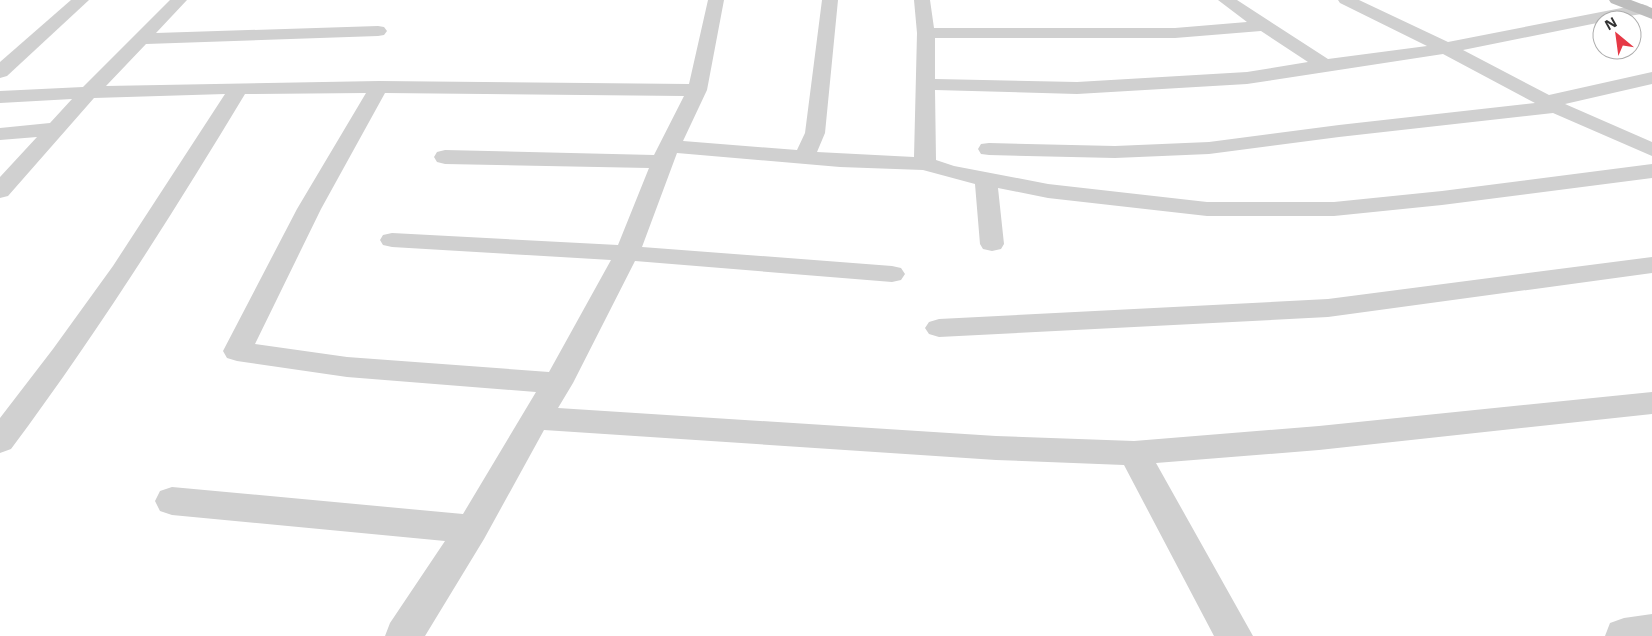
<svg xmlns="http://www.w3.org/2000/svg" width="1652" height="636" font-family="'Noto Sans',sans-serif">
	<style>
		.lines { fill: none; stroke-linecap: round; stroke-linejoin: round }
		.minor { fill: #d0d0d0; fill-rule: evenodd }
		.secondary { fill: #bdbdbd; fill-rule: evenodd }
	</style>
	<rect width="100%" height="100%" fill="#fff"/>
	<g class="lines">
		<g class="minor">
			<path d="M71 0H89L7 76 0 78V62Z"/>
			<path d="M170 0H187L156 33 378 26 384 27 387 31 384 35 378 36 146 44 106 86 379 81 689 84 708 0H724L707 90 683 141 797 150 805 133 822 0H838L825 133 817 152 914 157 917 33 914 0H930L934 28H1175L1247 22 1218 0H1237L1328 59 1427 46 1340 3 1338 0H1359L1448 42 1642 4 1648 6 1650 9 1648 12 1642 14 1602 20V22L1463 50 1549 95 1652 72V84L1565 104 1652 142V156L1553 113 1339 137 1209 154 1115 158 989 155 981 154 978 149 981 144 989 143 1115 146 1209 142 1339 125 1535 103 1443 54 1247 84 1077 94 935 90 936 160 954 166 1048 184 1207 202H1334L1442 191 1652 164V178L1442 205 1334 216H1207L1048 198 998 188 1004 244 1001 249 992 251 983 249 980 244 975 184 923 170 840 167 677 153 642 247 892 266 901 268 905 274 901 280 892 282 635 261 573 383 558 408 996 436 1134 441 1319 426 1652 392V414L1319 450 1156 463 1253 636H1214L1124 465 996 460 544 430 484 539 425 636H385L390 623 445 541 172 515 160 511 155 501 160 491 172 487 463 514 536 392 347 377 237 361 227 358 223 351 297 209 366 93 245 94C172 215 96 335 11 449L0 453V418L53 349 113 266 225 94 94 98 8 196 0 198V177L37 137 0 140V128L50 123 72 99 0 103V91L83 87ZM1261 31 1308 62 1247 72 1077 82 935 79V38H1175ZM385 93 684 96 654 155 445 150 437 152 434 157 437 162 445 164 649 168 618 245 392 233 383 235 380 240 383 245 392 247 611 260 549 372 347 357 255 344 321 209Z"/>
			<path d="M1652 257V273L1328 317 939 337 929 334 925 328 929 322 939 319 1328 299Z"/>
			<path d="M1652 614V636H1605L1610 623 1624 618Z"/>
		</g>
		<path class="secondary" d="M1609 0H1631L1652 8V19L1611 3Z"/>
	</g>
	<g transform="translate(1617 35) rotate(331)"><circle r="24" fill="#ffffff" stroke="#adadad"/>
	<path d="M0-4L9 19L0 12L-9 19Z" fill="#e63946"/>
	<text y="-8" font-size="14" font-weight="bold" text-anchor="middle" fill="#333333">N</text>
	</g>
</svg>
